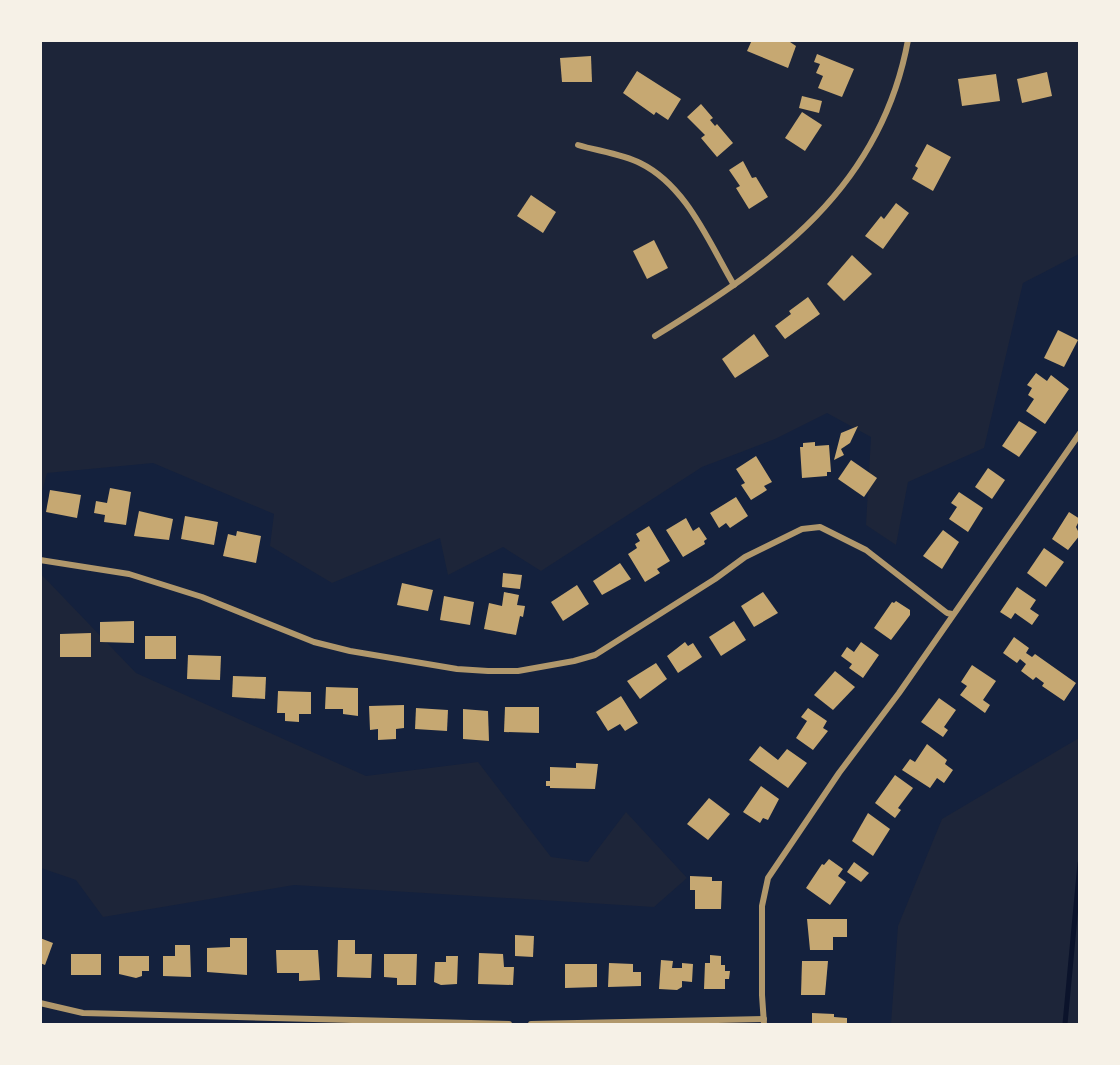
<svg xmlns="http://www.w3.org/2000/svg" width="1120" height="1065" font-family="'Varela Round',sans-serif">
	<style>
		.green { fill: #1d2539 }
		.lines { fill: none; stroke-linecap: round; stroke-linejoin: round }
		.stream { stroke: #0b132b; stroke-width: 5 }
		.building { fill: #c6a872 }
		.minor { stroke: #b1986c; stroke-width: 6 }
	</style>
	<rect width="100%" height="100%" fill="#14213d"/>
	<g class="green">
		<path d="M41 41H1079V254L1023 283 984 448 908 482 896 545 866 525 871 437 827 413 775 439 702 467 541 571 503 547 448 575 440 538 332 583 270 546 274 514 153 463 47 473 41 496Z"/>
		<path d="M40 573 136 673 366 776 478 762 551 857 588 862 626 812 687 878 654 907 294 885 103 917 76 880 41 868Z"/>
		<path d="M1079 738V1024H891L898 926 942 819Z"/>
	</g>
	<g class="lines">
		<path class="stream" d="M1065 1024 1080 863"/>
	</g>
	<g class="building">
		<path d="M752 40H787L796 46 788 68 747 51Z"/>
		<path d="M817 54 854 69 842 97 818 88 823 76 816 73 820 64 814 62Z"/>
		<path d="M591 56 592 82H562L560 58Z"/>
		<path d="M637 71 681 99 668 120 656 112 654 115 623 93Z"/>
		<path d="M1047 72 1052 96 1022 103 1017 79Z"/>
		<path d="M996 74 1000 101 962 106 958 79Z"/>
		<path d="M802 96 822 101 819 113 799 108Z"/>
		<path d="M701 104 713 118 710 120 715 126 717 124 733 143 717 157 701 138 705 135 687 117Z"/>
		<path d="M802 112 822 125 805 151 785 138Z"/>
		<path d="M927 144 951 157 933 191 912 179 918 168 915 166Z"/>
		<path d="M743 161 752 178 756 177 768 197 749 209 736 188 740 186 729 170Z"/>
		<path d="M531 195 556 212 543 233 517 216Z"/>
		<path d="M896 203 909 213 883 249 865 236 881 216 884 219Z"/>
		<path d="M654 240 668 268 647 279 633 251Z"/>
		<path d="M852 255 872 274 844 301 827 284Z"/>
		<path d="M808 297 820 314 785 339 775 326 791 314 789 311Z"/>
		<path d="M1058 330 1078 340 1064 367 1044 358Z"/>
		<path d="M754 334 769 356 735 378 722 359Z"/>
		<path d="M1036 373 1047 381 1051 375 1069 389 1045 424 1026 411 1034 399 1028 395 1032 388 1027 385Z"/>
		<path d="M1019 421 1037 432 1019 457 1002 446Z"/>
		<path d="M858 426 850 443 841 449 844 455 834 460 841 433Z"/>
		<path d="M815 442V446L829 445 831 472H827V476L802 478 800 447H803V443Z"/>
		<path d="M756 456 772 482 764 486 767 490 751 500 741 485 745 483 736 469Z"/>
		<path d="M851 460 877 478 864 497 838 479Z"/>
		<path d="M988 468 1005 480 992 499 975 487Z"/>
		<path d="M110 488 131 492 126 525 104 522 105 515 94 513 96 501 107 503Z"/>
		<path d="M50 490 81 495 77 518 46 512Z"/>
		<path d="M959 492 983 508 968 532 949 519 957 507 951 503Z"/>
		<path d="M736 497 748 516 730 528 726 523 719 528 710 513Z"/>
		<path d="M139 511 173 519 169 540 134 536Z"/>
		<path d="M1069 512 1080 519 1076 527 1080 535 1068 550 1052 539Z"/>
		<path d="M185 516 218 522 214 545 181 539Z"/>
		<path d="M686 518 693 531 699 527 707 539 704 541 705 544 683 557 666 530Z"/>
		<path d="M649 526 670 561 657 569 660 573 645 582 628 554 637 548 635 544 640 541 636 534Z"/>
		<path d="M943 530 959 542 942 569 923 556Z"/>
		<path d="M237 531 261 536 256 563 223 556 228 534 236 536Z"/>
		<path d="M1044 548 1064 562 1046 587 1027 573Z"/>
		<path d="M620 563 631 579 602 595 593 581Z"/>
		<path d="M503 573 522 575 520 589 502 587Z"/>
		<path d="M402 583 433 590 428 611 397 605Z"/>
		<path d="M577 585 589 604 563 621 551 602Z"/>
		<path d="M1017 587 1036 600 1030 609 1039 615 1032 625 1015 613 1011 619 1000 612Z"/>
		<path d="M504 592 519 595 517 605 525 606 523 617 520 616 516 635 484 629 489 603 502 606Z"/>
		<path d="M763 592 778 613 754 627 741 606Z"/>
		<path d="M444 596 474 602 470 625 440 620Z"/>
		<path d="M896 601 910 610V615L891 640 874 628 892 602 894 603Z"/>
		<path d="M134 621V643L100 642V622Z"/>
		<path d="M734 621 746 640 721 656 709 637Z"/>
		<path d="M91 633V657H60V634Z"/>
		<rect x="145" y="636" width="31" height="23"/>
		<path d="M1014 637 1029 648 1026 653 1032 657 1035 654 1076 683 1064 701 1042 686 1044 683 1036 677 1033 680 1021 671 1026 664 1020 659 1017 663 1003 653Z"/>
		<path d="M685 642 688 646 693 643 702 657 678 673 667 656Z"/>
		<path d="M861 642 879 655 863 678 849 668 852 664 841 656 847 647 854 652Z"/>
		<path d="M188 655 221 656 220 680 187 679Z"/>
		<path d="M656 663 667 679 640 699 627 681Z"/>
		<path d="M972 665 996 681 983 700 990 705 985 713 960 695 967 686 961 682Z"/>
		<path d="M835 671 855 687 833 710 814 695Z"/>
		<path d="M233 676 266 677 265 699 232 697Z"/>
		<path d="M326 687 358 688V716L343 714V709H325Z"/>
		<path d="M278 691 311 692V714H299V722L285 721V713H277Z"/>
		<path d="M621 696 638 723 625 731 620 724 608 731 596 712Z"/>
		<path d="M939 698 956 710 944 727 948 730 943 737 921 722Z"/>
		<path d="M404 705V728L396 729V739L378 740V729L370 730 369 706Z"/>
		<path d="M505 707H539V733L504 732Z"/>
		<path d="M416 708 448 710 447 731 415 729Z"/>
		<path d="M808 708 827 721 823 728 828 731 813 750 796 738 807 721 801 717Z"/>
		<path d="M463 709 488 711 489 741 463 739Z"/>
		<path d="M927 744 947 760 945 764 953 770 944 783 937 778 930 788 902 770 910 759 915 762Z"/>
		<path d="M760 746 778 760 787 749 807 763 788 788 749 760Z"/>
		<path d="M576 763 598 764 595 789 550 788V786H546V781H550V767L576 768Z"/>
		<path d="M895 775 913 788 898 808 901 810 895 818 875 803Z"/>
		<path d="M761 786 779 799 768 820 763 818 760 823 743 812Z"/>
		<path d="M709 798 730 814 708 840 687 824Z"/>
		<path d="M868 813 890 829 873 856 852 841Z"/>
		<path d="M829 859 843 869 838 876 846 882 830 905 806 888 822 864 824 865Z"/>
		<path d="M854 862 869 873 861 882 847 872Z"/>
		<path d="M690 876 712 877V881H722L721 909H695V890H690Z"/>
		<path d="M807 919H847V937H833V950H810Z"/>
		<path d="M515 935 534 936 533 957 515 956Z"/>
		<path d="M40 938 53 943 45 965 40 963Z"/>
		<path d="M230 938H247V975L207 972V948L230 947Z"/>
		<path d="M338 940H355V954H372L371 978 337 977Z"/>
		<path d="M175 945H190L191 977 163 976V956H175Z"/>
		<path d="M276 950H318L320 980 299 981V973H277Z"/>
		<path d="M479 953 503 954 504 967H514L513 985 478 984Z"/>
		<rect x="71" y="954" width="30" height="21"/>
		<path d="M384 954H417L416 985H397V978L384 977Z"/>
		<path d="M710 955 721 956V965H725V971H730L729 979H725V989H704L705 963H710Z"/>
		<path d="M119 956H149V971H142V976L136 978 119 974Z"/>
		<path d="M446 956H458L457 984 441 985 434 982 435 962H446Z"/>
		<path d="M661 960 673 961 672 968H682V963L693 964 692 982 682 981V987L677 990 659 989Z"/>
		<path d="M802 961H828L825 995H801Z"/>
		<path d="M609 963 633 964V972H641V986L608 987Z"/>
		<path d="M565 964H597V987L565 988Z"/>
		<path d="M812 1013 834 1014V1017L847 1018V1024H812Z"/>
	</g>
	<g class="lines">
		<g class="minor">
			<path d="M578 145C598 151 622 154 640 163 687 186 709 243 734 285"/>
			<path d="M655 336C774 263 881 188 908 40"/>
			<path d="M40 560 129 574 202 597 314 642 350 651 457 669 488 671H518L574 661 595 655 715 579 745 557 802 529 820 527 866 550 947 613 952 614"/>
			<path d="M40 1003 83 1013 509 1024"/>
			<path d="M531 1024 764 1019"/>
			<path d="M764 1024 762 995V906L768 878 839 773 899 693 1080 433"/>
		</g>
	</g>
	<rect width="1120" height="1065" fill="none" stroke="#f6f1e7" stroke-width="84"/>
</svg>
